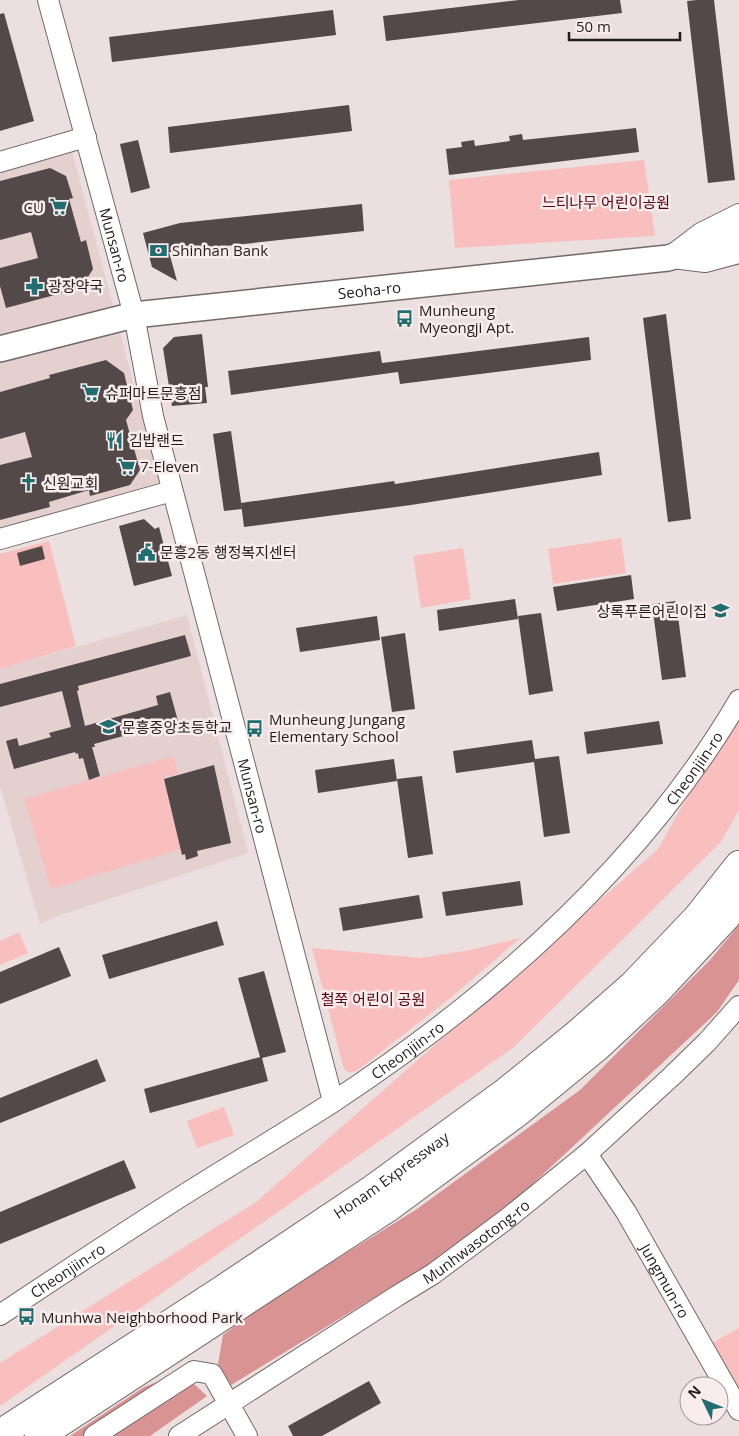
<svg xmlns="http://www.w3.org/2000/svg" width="739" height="1436" font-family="'Open Sans','Noto Sans KR',sans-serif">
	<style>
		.built { fill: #e5d0d0 }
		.green { fill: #f9bfbe }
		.forest { fill: #d99393 }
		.building { fill: #534949 }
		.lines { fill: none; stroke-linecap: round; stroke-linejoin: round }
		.minor-casing { stroke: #736968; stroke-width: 22 }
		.major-casing { stroke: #736968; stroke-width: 28 }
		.highway-casing { stroke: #736968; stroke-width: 30 }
		.minor { stroke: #fff; stroke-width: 20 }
		.major { stroke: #fff; stroke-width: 25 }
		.highway { stroke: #fff; stroke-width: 28 }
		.labels { text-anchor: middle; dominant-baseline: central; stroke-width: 5; stroke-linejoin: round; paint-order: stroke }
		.park-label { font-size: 15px; fill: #560011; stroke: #f8ecec }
		.poi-label { font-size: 15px; fill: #221d1d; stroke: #f8ecec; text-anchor: start }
		.street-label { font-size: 15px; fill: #221d1d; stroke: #f8ecec }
	</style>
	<rect width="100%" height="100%" fill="#ebdfdf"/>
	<g class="built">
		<path d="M72 151 161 487 0 532V170Z"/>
		<path d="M187 615 248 853 55 917 40 924 0 786V669Z"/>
	</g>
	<g class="green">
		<path d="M644 160 655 236 455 248 449 180Z"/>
		<path d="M621 538 626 573 553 584 548 549Z"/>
		<path d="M49 541 76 646 0 669V554Z"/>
		<path d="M463 548 471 599 421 608 413 556Z"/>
		<path d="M739 705V810L721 842 513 1048 0 1406V1363L256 1202 658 849Z"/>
		<path d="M173 756 178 773 164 777 181 849 51 889 24 799Z"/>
		<path d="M19 932 28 953 0 965V941Z"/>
		<path d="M520 938 454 995 358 1070C353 1073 348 1073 344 1069L312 948 421 958 470 950Z"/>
		<path d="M224 1107 234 1135 197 1148 187 1121Z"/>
		<path d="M739 1328V1396L710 1344Z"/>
	</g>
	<g class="forest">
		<path d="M739 925V980L717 1012 480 1233 231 1385 218 1364 223 1335 268 1302 417 1209 580 1090 710 960Z"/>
		<path d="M178 1374 193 1383 207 1396 150 1436H70L144 1387Z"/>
	</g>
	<g class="building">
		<path d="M519 0H620L622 13 386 41 383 16Z"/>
		<path d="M697 0H714L735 180 708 183 687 1Z"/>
		<path d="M333 10 336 35 112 62 109 37Z"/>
		<path d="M4 13 34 121 0 131V14Z"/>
		<path d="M349 105 352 131 170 153 168 127Z"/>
		<path d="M636 128 639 152 449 175 446 149 462 147 461 142 474 140 475 146 510 141 509 136 522 134 523 140Z"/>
		<path d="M138 140 150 188 131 193 120 144Z"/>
		<path d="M50 168 66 176 73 198 69 199 81 242 86 240 93 269 81 288 6 308 0 286V268L38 258 31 232 0 240V181Z"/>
		<path d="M362 204 364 231 169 252 177 281 152 267 143 233 180 223Z"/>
		<path d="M666 314 691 519 668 522 643 318Z"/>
		<path d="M202 334 208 387H205L207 403 172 406 163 348 174 337Z"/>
		<path d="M589 337 591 360 400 384 398 372 231 395 228 371 380 351 382 363Z"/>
		<path d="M106 360 124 373 133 410 126 420 140 470 130 485 90 496 89 490 49 502 50 507 0 520V465L32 457 25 432 0 439V392L50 378 49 375Z"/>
		<path d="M231 431 242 509 224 511 213 434Z"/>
		<path d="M599 452 602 475 411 505 244 527 241 503 394 481 395 484Z"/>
		<path d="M144 519 155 529 159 527 172 576 134 586 119 526Z"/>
		<path d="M42 546 45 559 20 566 17 553Z"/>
		<path d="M631 575 634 599 557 611 553 587Z"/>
		<path d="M515 599 518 619 439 631 437 610Z"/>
		<path d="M676 601 686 677 662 680 652 604Z"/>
		<path d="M541 613 553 691 529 695 518 616Z"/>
		<path d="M377 616 380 640 300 652 296 628Z"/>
		<path d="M405 633 415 709 392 712 381 637Z"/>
		<path d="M185 635 191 656 78 686 79 690 77 691 85 726 158 705 156 696 170 692 178 721 94 744 95 747H92L100 776 89 780 83 758 79 759 78 753 76 754 75 752 14 769 6 741 17 738 19 746 51 737 49 733 71 727 62 691 0 707V684Z"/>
		<path d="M659 721 663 744 587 754 584 732Z"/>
		<path d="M532 740 535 759 559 756 570 833 544 837 534 762 456 773 453 751Z"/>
		<path d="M394 759 397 781 318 793 315 770Z"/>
		<path d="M214 765 231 843 197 851 198 856 186 860 185 854 182 855 164 779Z"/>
		<path d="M422 776 433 854 408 858 397 779Z"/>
		<path d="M520 881 523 905 446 916 442 892Z"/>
		<path d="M419 895 423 918 343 931 339 908Z"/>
		<path d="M217 921 224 945 109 979 102 955Z"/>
		<path d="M59 947 71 976 0 1004V972Z"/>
		<path d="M264 971 286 1052 262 1058 268 1081 150 1113 144 1089 260 1057 238 978Z"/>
		<path d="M97 1059 106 1081 0 1123V1098Z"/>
		<path d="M124 1160 136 1188 0 1244V1212Z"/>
		<path d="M369 1381 381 1403 322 1436H293L288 1426Z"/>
	</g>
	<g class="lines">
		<defs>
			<g id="minor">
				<path id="s1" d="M48 0 134 315 153 416 333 1101"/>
				<path d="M0 162 86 137"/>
				<path d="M676 252 701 233 739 214"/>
				<path d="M673 258 705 262 739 253"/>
				<path d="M0 539 172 491"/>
				<path id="s2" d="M587 1154 626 1212 739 1410"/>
				<path id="s3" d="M0 1315C54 1279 108 1243 163 1208 219 1172 277 1138 333 1102 492 997 642 866 739 700"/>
				<path d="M94 1436 194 1371 212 1374 247 1436"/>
				<path id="s4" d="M179 1436 397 1296 433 1274 508 1218 587 1154 672 1076 707 1042 739 1006"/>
			</g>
			<g id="major">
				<path id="s5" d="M0 349 134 315 668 258 739 236"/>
			</g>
			<g id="highway">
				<path id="s6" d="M0 1434 219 1292 370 1191 507 1091 575 1036 633 985 697 918 739 865"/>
				<path d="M39 1436 389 1207 518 1112 597 1047 656 992 726 917 739 899"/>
			</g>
		</defs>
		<use href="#minor" class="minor-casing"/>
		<use href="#major" class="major-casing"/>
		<use href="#highway" class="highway-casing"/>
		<use href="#minor" class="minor"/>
		<use href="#major" class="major"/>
		<use href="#highway" class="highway"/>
	</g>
	<defs>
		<symbol id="supermarket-bare" viewBox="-9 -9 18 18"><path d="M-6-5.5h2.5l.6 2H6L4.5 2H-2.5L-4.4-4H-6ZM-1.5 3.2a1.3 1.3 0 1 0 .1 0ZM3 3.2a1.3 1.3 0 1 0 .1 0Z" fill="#216d70" stroke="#f8ecec" stroke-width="2.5" paint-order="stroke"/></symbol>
		<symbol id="bank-bare" viewBox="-9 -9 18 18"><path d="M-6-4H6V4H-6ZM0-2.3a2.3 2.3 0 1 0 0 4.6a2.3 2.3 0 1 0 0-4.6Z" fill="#216d70" stroke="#f8ecec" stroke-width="2.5" paint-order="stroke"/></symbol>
		<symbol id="pharmacy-bare" viewBox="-9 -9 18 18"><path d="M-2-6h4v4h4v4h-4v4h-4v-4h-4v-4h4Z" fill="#216d70" stroke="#f8ecec" stroke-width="2.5" paint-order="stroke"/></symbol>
		<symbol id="bus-bare" viewBox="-9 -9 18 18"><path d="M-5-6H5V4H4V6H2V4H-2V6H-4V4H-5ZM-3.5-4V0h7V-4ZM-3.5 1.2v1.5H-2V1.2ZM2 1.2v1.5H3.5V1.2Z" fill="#216d70" stroke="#f8ecec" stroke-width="2.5" paint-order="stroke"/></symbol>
		<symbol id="restaurant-bare" viewBox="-9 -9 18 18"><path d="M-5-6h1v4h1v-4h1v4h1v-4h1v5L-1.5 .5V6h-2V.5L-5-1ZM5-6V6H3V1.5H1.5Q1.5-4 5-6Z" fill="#216d70" stroke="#f8ecec" stroke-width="2.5" paint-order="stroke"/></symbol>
		<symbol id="church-bare" viewBox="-9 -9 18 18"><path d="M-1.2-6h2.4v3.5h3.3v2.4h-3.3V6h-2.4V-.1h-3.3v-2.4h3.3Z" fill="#216d70" stroke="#f8ecec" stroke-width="2.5" paint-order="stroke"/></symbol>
		<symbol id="civic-bare" viewBox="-9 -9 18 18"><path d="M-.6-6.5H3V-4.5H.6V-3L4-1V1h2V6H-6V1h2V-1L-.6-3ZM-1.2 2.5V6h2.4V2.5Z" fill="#216d70" stroke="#f8ecec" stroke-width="2.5" paint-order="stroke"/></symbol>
		<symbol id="school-bare" viewBox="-9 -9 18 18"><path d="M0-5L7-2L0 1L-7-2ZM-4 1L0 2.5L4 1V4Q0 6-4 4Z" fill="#216d70" stroke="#f8ecec" stroke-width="2.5" paint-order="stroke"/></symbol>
	</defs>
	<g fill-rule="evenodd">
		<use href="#supermarket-bare" x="46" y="194" width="25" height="25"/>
		<use href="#bank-bare" x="146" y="238" width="25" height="25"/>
		<use href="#pharmacy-bare" x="22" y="274" width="25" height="25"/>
		<use href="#bus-bare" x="392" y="306" width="25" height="25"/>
		<use href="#supermarket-bare" x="78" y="380" width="25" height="25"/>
		<use href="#restaurant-bare" x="102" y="428" width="25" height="25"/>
		<use href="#supermarket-bare" x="114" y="454" width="25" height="25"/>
		<use href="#church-bare" x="16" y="470" width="25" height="25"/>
		<use href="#civic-bare" x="134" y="540" width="25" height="25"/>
		<use href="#school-bare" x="708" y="598" width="25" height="25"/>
		<use href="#school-bare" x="96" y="714" width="25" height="25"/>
		<use href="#bus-bare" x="242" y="716" width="25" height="25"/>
		<use href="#bus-bare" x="14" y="1304" width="25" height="25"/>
	</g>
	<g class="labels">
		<g class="park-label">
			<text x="606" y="202">느티나무 어린이공원</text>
			<text x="373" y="999">철쭉 어린이 공원</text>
		</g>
		<g class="poi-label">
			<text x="44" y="207" text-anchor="end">CU</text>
			<text x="172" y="250">Shinhan Bank</text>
			<text x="48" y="286">광장약국</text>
			<text x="419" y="310">Munheung<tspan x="419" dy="17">Myeongji Apt.</tspan></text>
			<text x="105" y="393">슈퍼마트문흥점</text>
			<text x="129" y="440">김밥랜드</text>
			<text x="140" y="466">7-Eleven</text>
			<text x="43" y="483">신원교회</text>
			<text x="160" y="552">문흥2동 행정복지센터</text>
			<text x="707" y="611" text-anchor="end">상록푸른어린이집</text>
			<text x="269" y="719">Munheung Jungang<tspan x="269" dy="17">Elementary School</tspan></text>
			<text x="122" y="727">문흥중앙초등학교</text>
			<text x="41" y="1317">Munhwa Neighborhood Park</text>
		</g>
		<g class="street-label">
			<text stroke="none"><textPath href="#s1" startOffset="254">Munsan-ro</textPath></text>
			<text stroke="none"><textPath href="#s5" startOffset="375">Seoha-ro</textPath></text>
			<text stroke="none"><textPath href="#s3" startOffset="890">Cheonjiin-ro</textPath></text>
			<text stroke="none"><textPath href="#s1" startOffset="822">Munsan-ro</textPath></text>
			<text stroke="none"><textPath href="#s3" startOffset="486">Cheonjiin-ro</textPath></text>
			<text stroke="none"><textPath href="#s6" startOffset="469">Honam Expressway</textPath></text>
			<text stroke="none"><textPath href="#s4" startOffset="355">Munhwasotong-ro</textPath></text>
			<text stroke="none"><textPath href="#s3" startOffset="81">Cheonjiin-ro</textPath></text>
			<text stroke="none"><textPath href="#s2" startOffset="149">Jungmun-ro</textPath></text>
		</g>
	</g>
	<g transform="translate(704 1401) rotate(313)"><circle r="24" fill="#f8ecec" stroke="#a29999"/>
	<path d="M0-4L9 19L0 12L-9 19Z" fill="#216d70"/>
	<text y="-8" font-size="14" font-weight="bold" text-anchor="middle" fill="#221d1d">N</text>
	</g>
	<path d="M569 32v8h111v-8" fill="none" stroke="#221d1d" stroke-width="2.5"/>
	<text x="576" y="32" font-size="15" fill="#221d1d" stroke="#f8ecec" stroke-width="4" paint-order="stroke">50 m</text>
</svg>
